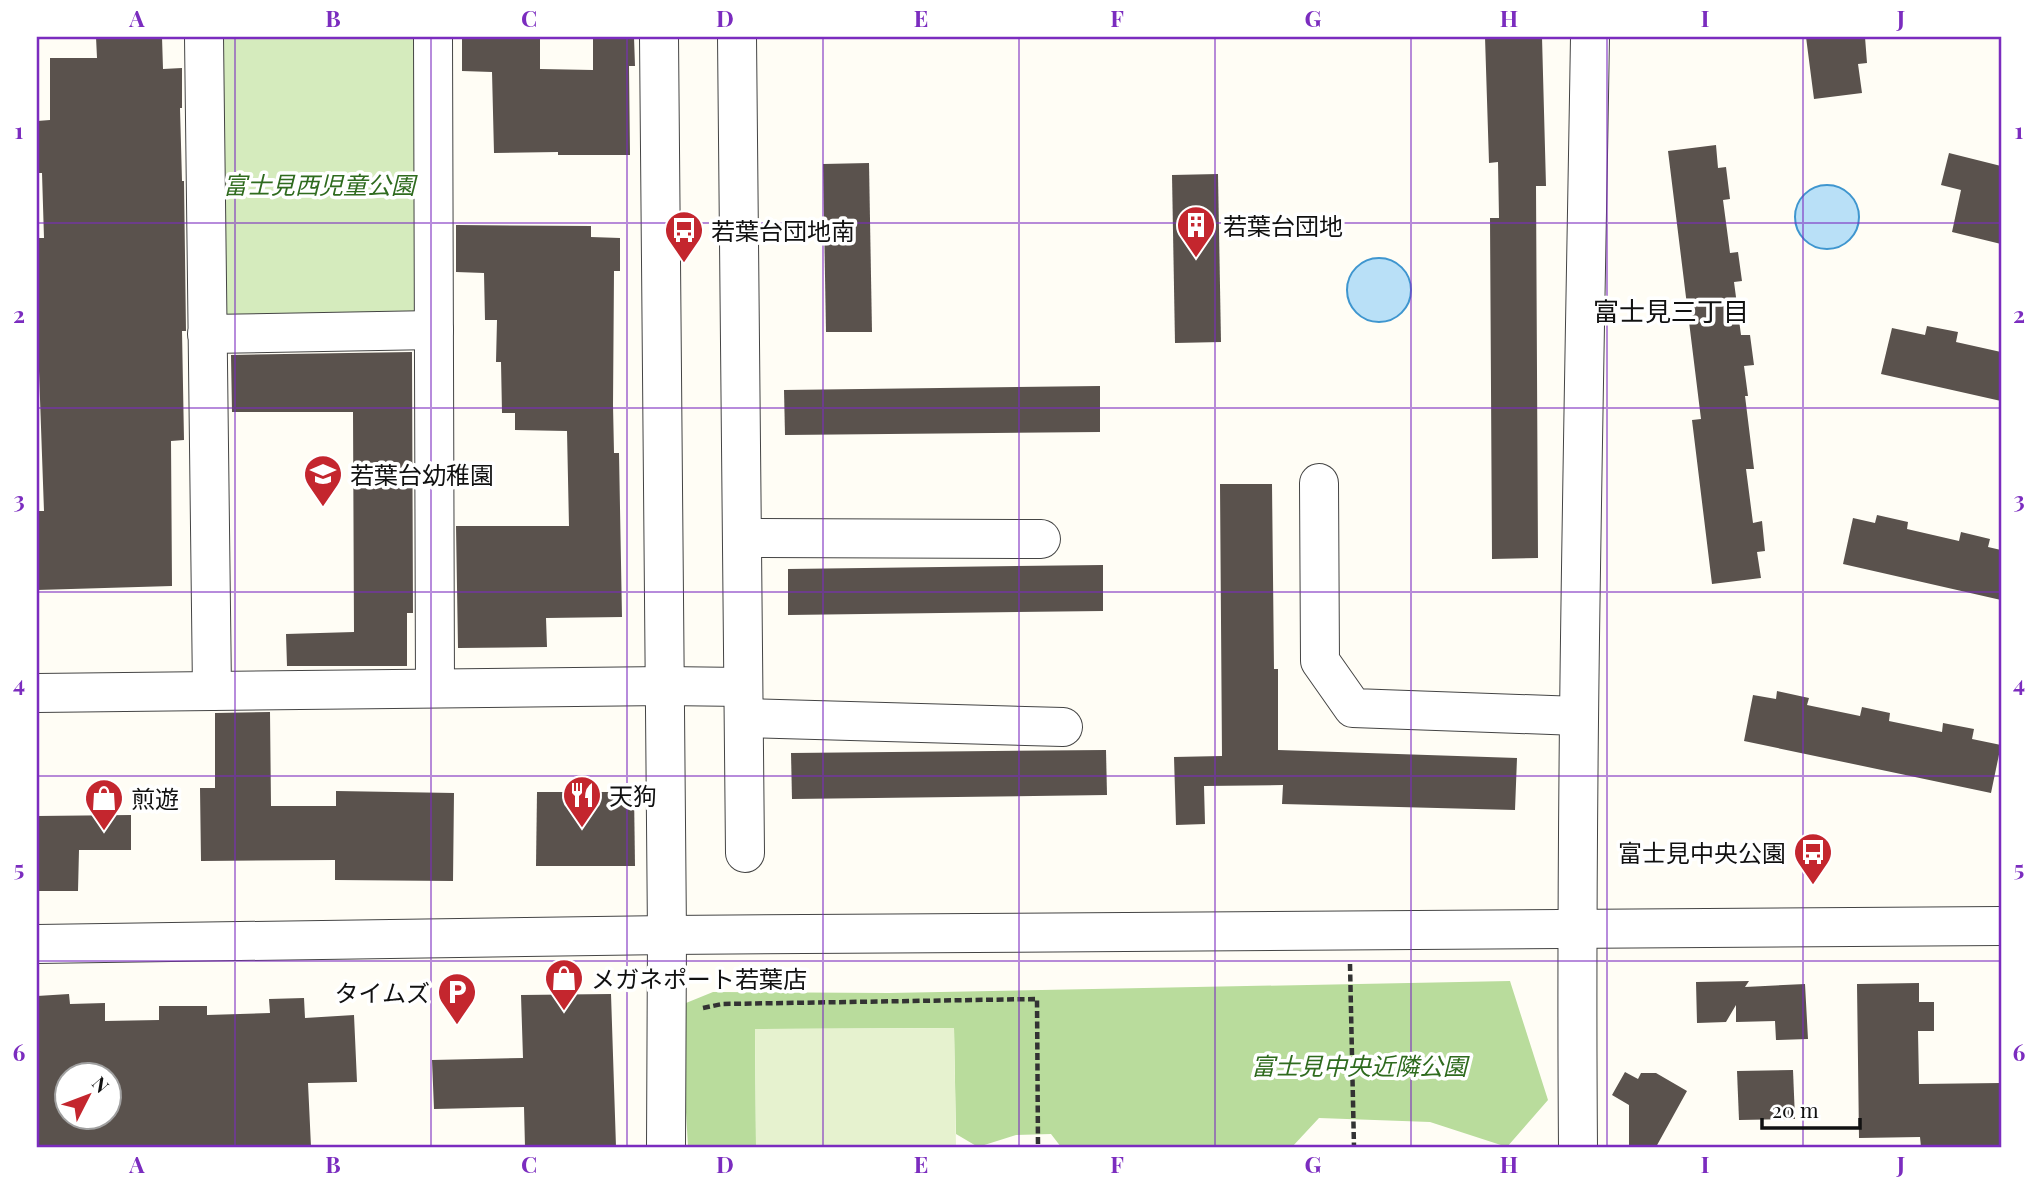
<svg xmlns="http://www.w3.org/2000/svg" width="2038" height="1184" font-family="'Playfair Display','Noto Sans JP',serif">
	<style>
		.green { fill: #d5ebbd }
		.forest { fill: #b9dc9c }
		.pitch { fill: #e6f2cf }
		.water { fill: #b9e0f7; stroke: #3f96cf; stroke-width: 2 }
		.building { fill: #5a524d; fill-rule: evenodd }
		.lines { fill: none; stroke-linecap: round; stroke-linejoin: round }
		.minor-casing { stroke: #444; stroke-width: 40 }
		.path { stroke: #333; stroke-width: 4.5; stroke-dasharray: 7 3.5; stroke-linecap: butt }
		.minor { stroke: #fff; stroke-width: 38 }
		.grid { fill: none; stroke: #7b2cbf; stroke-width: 2; stroke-opacity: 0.55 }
		.labels { text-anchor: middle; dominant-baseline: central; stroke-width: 7; stroke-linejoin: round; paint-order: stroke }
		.park-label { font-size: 24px; font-style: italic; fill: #2f6b1f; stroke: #fff }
		.poi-label { font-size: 24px; fill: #111; stroke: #fff; text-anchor: start }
		.neighbourhood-label { font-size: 26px; fill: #111; stroke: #fff }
		.neatline { fill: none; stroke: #7b2cbf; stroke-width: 2.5 }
		.grid-label { font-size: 23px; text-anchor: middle; font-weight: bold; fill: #7b2cbf }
	</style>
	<rect width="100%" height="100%" fill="#fffdf5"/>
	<path class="green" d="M204 37H433L434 330 207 334Z"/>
	<path class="forest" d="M1510 981 1548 1100 1507 1147 1430 1122 1319 1118 1292 1147H1061L1051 1134 1016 1135 978 1147 956 1134 954 1028 755 1029 756 1147H688L684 1077 686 1003 713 992 889 993Z"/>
	<path class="pitch" d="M954 1028 956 1147H756L755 1029Z"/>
	<g class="water">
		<circle cx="1827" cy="217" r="32"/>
		<circle cx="1379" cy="290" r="32"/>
	</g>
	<g class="building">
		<path d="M96 37H162L163 69 182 68V108H180L182 181H184L186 331H182L184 440 171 441 172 586 37 590V511H44L39 371H37V238H44L42 173H37V121L50 120V58H97Z"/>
		<path d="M462 37H540V69L593 70V37H634L635 66H629L630 155H558V152L494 153 492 72 462 71Z"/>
		<path d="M1485 37H1542L1546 186H1536L1538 558 1492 559 1490 218H1499L1498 162 1489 163Z"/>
		<path d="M1806 37H1865L1867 63 1858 64 1862 93 1814 99Z"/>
		<path d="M1716 145 1718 168 1726 167 1730 199 1723 200 1730 253 1738 252 1742 281 1734 282 1741 335H1750L1754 365 1744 366 1748 396H1745L1754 469H1746L1753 523 1762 521 1765 551 1757 552 1761 578 1712 584 1692 420 1701 419 1668 151Z"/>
		<path d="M1949 153 2001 166V244L1952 232 1961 190 1941 185Z"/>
		<path d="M869 163 872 332H826L823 164Z"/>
		<path d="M1218 174 1221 342 1175 343 1172 175Z"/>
		<path d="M456 225 591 226V237L620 238V271H614L613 405 614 453H619L622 617 546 618 547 647 458 648 456 526H569L567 431 515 430V413H502L501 362H496L497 320H485L484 273 456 272Z"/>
		<path d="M1927 326 1958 332 1956 342 2001 352V401L1881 374 1892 328 1925 335Z"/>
		<path d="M412 352 413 613H407V666H287L286 634 354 632 353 412H232L231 355Z"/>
		<path d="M1100 386V432L785 435 784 390Z"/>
		<path d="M1220 484H1272L1274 669H1278V750L1517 758 1515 810 1282 804 1283 785 1204 786 1205 824 1176 825 1174 757 1222 756Z"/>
		<path d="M1877 515 1908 522 1907 529 1959 541 1961 532 1990 539 1988 547 2001 550V600L1843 564 1853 518 1875 523Z"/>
		<path d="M1103 565V611L788 615V569Z"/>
		<path d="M1777 691 1809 698 1807 705 1860 716 1862 707 1890 713 1889 721 1942 732 1943 723 1974 729 1972 739 2001 745 1991 793 1744 741 1753 695 1776 699Z"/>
		<path d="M270 712 271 806H336V791L454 793 453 881 335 880V860L201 861 200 788H215V713Z"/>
		<path d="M1106 750 1107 795 792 799 791 753Z"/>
		<path d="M537 792H634L635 866H536Z"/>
		<path d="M131 815V850H79L78 891H37V816Z"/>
		<path d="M1749 981 1745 987 1805 984 1808 1039 1776 1040 1775 1021 1736 1022V1005L1726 1022 1697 1023 1696 982Z"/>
		<path d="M1919 983V1002H1934V1031H1918L1919 1084 2001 1083V1147H1921L1920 1137 1859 1138 1857 984Z"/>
		<path d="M69 994 70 1004 105 1003V1021L159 1020V1006H207V1015L270 1013 269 999 304 998 305 1018 354 1015 357 1082 308 1083 311 1147H37V996ZM66 1075H108V1117H66Z"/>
		<path d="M611 994 616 1147H525L524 1107 434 1109 432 1060 523 1058 521 995Z"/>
		<path d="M1793 1070 1795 1119 1739 1120 1737 1071Z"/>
		<path d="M1625 1072 1638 1079 1641 1073H1656L1687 1091 1656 1147H1629V1105L1612 1095Z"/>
	</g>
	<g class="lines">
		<defs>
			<g id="minor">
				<path d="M204 37 212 691"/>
				<path d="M433 37 435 688"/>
				<path d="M659 37 667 935 666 1147"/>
				<path d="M737 37 745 853"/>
				<path d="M207 334 434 330"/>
				<path d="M1319 483 1320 661 1353 708 1578 716"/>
				<path d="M742 538 1041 539"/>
				<path d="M37 693 665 686 743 687"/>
				<path d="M744 718 1063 727"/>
				<path d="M37 944 667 935 2001 926"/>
				<path d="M1578 1147C1575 777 1584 407 1590 37"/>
			</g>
		</defs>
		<use href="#minor" class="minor-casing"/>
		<g class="path">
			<path d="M1350 964 1354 1147"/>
			<path d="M703 1008 722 1004 1037 999 1038 1147"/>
		</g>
		<use href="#minor" class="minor"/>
	</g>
	<path class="grid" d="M235 37V1147M431 37V1147M627 37V1147M823 37V1147M1019 37V1147M1215 37V1147M1411 37V1147M1607 37V1147M1803 37V1147M37 223H2001M37 408H2001M37 592H2001M37 776H2001M37 961H2001"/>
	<defs>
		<symbol id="building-pin" viewBox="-11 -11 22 30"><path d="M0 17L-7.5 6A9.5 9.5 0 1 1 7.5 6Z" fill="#c4262e" stroke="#fff"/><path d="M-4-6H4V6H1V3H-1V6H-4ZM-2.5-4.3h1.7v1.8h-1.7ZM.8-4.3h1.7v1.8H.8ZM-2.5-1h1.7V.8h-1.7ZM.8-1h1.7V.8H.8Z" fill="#fff"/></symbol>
		<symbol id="bus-pin" viewBox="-11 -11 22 30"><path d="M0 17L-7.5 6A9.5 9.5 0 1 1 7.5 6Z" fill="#c4262e" stroke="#fff"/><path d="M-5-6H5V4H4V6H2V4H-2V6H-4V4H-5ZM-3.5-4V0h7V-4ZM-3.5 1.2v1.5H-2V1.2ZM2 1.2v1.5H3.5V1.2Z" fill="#fff"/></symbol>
		<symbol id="school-pin" viewBox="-11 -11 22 30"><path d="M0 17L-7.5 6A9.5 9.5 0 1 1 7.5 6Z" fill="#c4262e" stroke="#fff"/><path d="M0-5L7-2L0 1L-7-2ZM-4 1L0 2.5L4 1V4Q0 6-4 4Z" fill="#fff"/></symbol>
		<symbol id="restaurant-pin" viewBox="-11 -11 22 30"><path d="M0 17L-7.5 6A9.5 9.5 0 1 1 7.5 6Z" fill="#c4262e" stroke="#fff"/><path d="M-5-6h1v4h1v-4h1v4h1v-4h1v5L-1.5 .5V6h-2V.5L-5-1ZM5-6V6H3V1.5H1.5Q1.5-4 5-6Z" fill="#fff"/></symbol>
		<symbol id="shop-pin" viewBox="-11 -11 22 30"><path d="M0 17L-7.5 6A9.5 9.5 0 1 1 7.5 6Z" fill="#c4262e" stroke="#fff"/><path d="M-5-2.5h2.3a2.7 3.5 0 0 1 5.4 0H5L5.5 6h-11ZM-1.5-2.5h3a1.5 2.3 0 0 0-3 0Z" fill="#fff"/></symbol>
		<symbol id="parking-pin" viewBox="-11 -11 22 30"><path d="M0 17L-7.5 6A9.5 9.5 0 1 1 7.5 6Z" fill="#c4262e" stroke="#fff"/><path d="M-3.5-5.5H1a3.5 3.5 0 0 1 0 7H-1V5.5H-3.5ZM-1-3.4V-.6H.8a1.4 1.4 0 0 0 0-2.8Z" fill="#fff"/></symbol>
	</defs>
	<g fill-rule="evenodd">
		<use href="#building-pin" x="1174" y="203" width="44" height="60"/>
		<use href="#bus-pin" x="662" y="208" width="44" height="60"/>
		<use href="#school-pin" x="301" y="452" width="44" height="60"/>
		<use href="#restaurant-pin" x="560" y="773" width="44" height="60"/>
		<use href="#shop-pin" x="82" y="776" width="44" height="60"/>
		<use href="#bus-pin" x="1791" y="830" width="44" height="60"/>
		<use href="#shop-pin" x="542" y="956" width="44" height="60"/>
		<use href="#parking-pin" x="435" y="970" width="44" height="60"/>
	</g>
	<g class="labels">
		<g class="park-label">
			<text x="319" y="184">富士見西児童公園</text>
			<text x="1359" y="1065">富士見中央近隣公園</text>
		</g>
		<g class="poi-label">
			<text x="1223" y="225">若葉台団地</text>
			<text x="711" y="230">若葉台団地南</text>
			<text x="350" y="474">若葉台幼稚園</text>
			<text x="609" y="795">天狗</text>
			<text x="131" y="798">煎遊</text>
			<text x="1786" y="852" text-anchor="end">富士見中央公園</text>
			<text x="591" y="978">メガネポート若葉店</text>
			<text x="430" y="992" text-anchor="end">タイムズ</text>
		</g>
		<g class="neighbourhood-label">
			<text x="1671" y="310">富士見三丁目</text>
		</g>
	</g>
	<rect width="2038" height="1184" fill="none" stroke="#ffffff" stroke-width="77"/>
	<g transform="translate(88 1096) rotate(48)"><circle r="33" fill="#ffffff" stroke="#a0a0a0" stroke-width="2"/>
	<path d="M0-5L12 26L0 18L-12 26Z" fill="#c4262e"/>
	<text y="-10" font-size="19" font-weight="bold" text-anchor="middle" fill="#111111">N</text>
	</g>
	<path d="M1762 1118v10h98v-10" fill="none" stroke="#111111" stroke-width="3.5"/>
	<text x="1772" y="1118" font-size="21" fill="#111111" stroke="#ffffff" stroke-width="5" paint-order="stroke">20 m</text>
	<rect x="38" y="38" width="1962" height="1108" class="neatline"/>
	<g class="grid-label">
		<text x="137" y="27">A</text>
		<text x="333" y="27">B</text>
		<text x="529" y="27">C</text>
		<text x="725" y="27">D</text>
		<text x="921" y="27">E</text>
		<text x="1117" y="27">F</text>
		<text x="1313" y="27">G</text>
		<text x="1509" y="27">H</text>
		<text x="1705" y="27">I</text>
		<text x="1901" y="27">J</text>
		<text x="19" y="139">1</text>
		<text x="2019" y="139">1</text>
		<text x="19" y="323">2</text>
		<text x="2019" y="323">2</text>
		<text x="19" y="508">3</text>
		<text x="2019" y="508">3</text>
		<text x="19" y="692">4</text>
		<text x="2019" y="692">4</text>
		<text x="19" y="877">5</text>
		<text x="2019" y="877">5</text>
		<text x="19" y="1061">6</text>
		<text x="2019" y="1061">6</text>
		<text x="137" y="1173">A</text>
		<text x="333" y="1173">B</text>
		<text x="529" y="1173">C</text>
		<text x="725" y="1173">D</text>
		<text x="921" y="1173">E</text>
		<text x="1117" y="1173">F</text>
		<text x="1313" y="1173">G</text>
		<text x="1509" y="1173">H</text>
		<text x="1705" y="1173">I</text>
		<text x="1901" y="1173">J</text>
	</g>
</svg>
